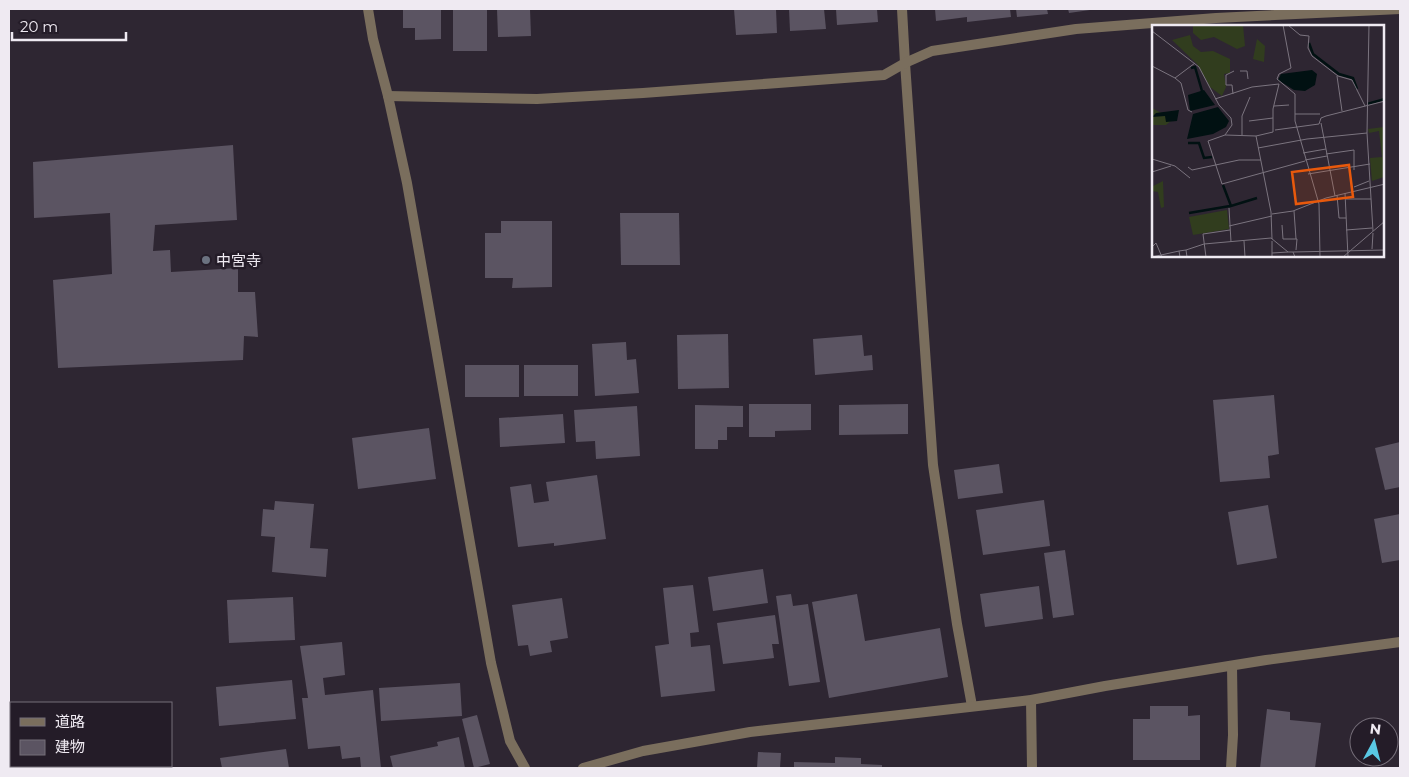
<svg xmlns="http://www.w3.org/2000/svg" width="1409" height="777" font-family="Montserrat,'Noto Sans JP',sans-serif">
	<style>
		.building { fill: #5b5462 }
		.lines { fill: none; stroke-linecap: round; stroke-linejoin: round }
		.street { stroke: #7a6e5d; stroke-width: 10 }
		.worship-dot { fill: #6b7280; stroke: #241c28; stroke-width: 2 }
		.labels { text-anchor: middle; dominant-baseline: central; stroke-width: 5; stroke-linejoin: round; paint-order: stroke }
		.poi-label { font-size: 15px; fill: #efeaf2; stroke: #241c28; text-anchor: start }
		.inset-river { fill: none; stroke: #011112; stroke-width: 2.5 }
		.inset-road { fill: none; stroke: #7b747f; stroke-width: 1 }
		.view { fill: #e8590c; fill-opacity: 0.15; stroke: #e8590c; stroke-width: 2.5 }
		.inset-edge { fill: none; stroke: #efeaf2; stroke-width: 2.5 }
	</style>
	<rect width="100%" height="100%" fill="#2e2632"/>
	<g class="building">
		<path d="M403 9H441V39L415 40V28H403Z"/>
		<rect x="453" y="9" width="34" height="42"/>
		<path d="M497 9H530L531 36 498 37Z"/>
		<path d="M734 9H776L777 33 736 35Z"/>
		<path d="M789 9H824L826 29 790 31Z"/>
		<path d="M836 9H877L878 22 837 25Z"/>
		<path d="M935 9H1010L1011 17 967 22V17L936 21Z"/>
		<path d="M1016 9H1047L1048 14 1017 17Z"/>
		<path d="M1068 9H1090V10L1069 13Z"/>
		<path d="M233 145 237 220 155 225 153 251 170 250 171 272 238 268V292H255L258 337 244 336 243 360 58 368 53 280 112 274 110 213 34 218 33 162Z"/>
		<path d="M620 213H679L680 265H621Z"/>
		<path d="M501 221H552V287L512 288 513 278H485V233H501Z"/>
		<path d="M728 334 729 388 678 389 677 335Z"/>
		<path d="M862 335 864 356 872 355 873 370 815 375 813 339Z"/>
		<path d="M626 342 627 360 636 359 639 393 595 396 592 344Z"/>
		<rect x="465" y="365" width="54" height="32"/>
		<rect x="524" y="365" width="54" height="31"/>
		<path d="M1274 395 1279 454 1268 456 1270 478 1220 482 1213 400Z"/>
		<path d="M749 404H811V430L775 431V437H749Z"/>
		<path d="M908 404V434L839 435V405Z"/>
		<path d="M695 405 743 406V427H727V440H718V449H695Z"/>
		<path d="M637 406 640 456 596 459 595 441 576 442 574 410Z"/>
		<path d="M563 414 565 443 500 447 499 418Z"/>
		<path d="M429 428 436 479 358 489 352 438Z"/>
		<path d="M1400 442V487L1385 490 1375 448Z"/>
		<path d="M999 464 1003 493 958 499 954 470Z"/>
		<path d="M597 475 606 539 554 546V543L518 547 510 487 531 484 534 503 549 501 546 482Z"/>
		<path d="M1044 500 1050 546 983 555 976 510Z"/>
		<path d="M275 501 314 504 310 548 328 549 326 577 272 572 275 537 261 536 263 509 274 510Z"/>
		<path d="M1268 505 1277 558 1237 565 1228 512Z"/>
		<path d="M1400 514V560L1382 563 1374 519Z"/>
		<path d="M1065 550 1074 615 1053 618 1044 553Z"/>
		<path d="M763 569 768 603 713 611 708 577Z"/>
		<path d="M693 585 699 632 690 633 691 647 710 645 715 691 661 697 655 646 669 644 663 588Z"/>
		<path d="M1039 586 1043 619 985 627 980 594Z"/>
		<path d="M791 594 793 606 808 604 820 682 789 686 776 596Z"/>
		<path d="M857 594 865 641 940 628 948 677 829 698 812 602Z"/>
		<path d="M293 597 295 640 229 643 227 600Z"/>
		<path d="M562 598 568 638 550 641 552 652 530 656 528 645 518 646 512 605Z"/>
		<path d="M775 615 779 644H772L774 658 723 664 717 623Z"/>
		<path d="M342 642 345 675 323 678 325 695 373 690 381 768H361L360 757 342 759 340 746 308 749 302 698H308L300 646Z"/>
		<path d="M292 680 296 719 219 726 216 687Z"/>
		<path d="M460 683 462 716 381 721 379 688Z"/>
		<path d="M1150 706H1188V716L1200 715V760H1133V719H1150Z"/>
		<path d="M1267 709 1290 712V720L1321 723 1315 768H1260Z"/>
		<path d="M477 715 490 764 474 768 462 719Z"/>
		<path d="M459 737 465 768H393L390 756 438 746 437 742Z"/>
		<path d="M286 749 289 768H222L220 758Z"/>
		<path d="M758 752 781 753 780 768H757Z"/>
		<path d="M835 757 861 758V764L882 765V768H794V762L835 763Z"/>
	</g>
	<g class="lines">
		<g class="street">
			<path d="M368 9 373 39 388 96 407 183 491 663 510 741 525 768"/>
			<path d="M902 9 905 63 933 465 957 624 972 706"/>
			<path d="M388 96 537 99 643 93 884 75 905 63 932 51 1076 29 1216 18 1400 9"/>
			<path d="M1031 700 1032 768"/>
			<path d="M583 768 643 751 750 732 1031 700 1105 686 1266 660 1400 642"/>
			<path d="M1231 768 1233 735 1232 666"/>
		</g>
	</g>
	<circle class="worship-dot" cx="206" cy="260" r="5"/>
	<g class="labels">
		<g class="poi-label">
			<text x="216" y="260">中宮寺</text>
		</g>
	</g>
	<g transform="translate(1152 25)">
		<rect width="232" height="232" fill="#2e2632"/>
		<path d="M41 0H91L93 21 85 24 62 12 49 15 41 8ZM38 10 41 21 49 27 61 26 78 34V48L72 49 74 62 70 71 58 62 45 39 20 15ZM105 14 113 21 112 37 101 34ZM0 83 17 92 19 96 14 100H0ZM232 102V152L220 156 218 133 230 132 227 106 217 108 216 104ZM11 156 12 182 9 183 6 167 0 166 1 161ZM75 185 77 204 41 210 37 192Z" fill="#313d1e"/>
		<path d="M160 45 165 49 163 60 153 66 142 65 126 55 129 49ZM52 65 63 80 38 86 36 70ZM66 82 77 96 74 102 61 109 35 114 41 89ZM27 85 25 96 14 97 13 91 0 92 4 88Z" fill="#011112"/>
		<path class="inset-river" d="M157 18 161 29 187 49 201 53 205 64M39 43 43 42 50 66M215 79 233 74M36 118H47L52 133 60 132M71 160 79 181 105 173M37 188 78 181"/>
		<path class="inset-road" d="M131 0 139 43 127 49 125 54 143 69V96L167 179 168 232M136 0 148 10 157 11 156 23 160 31 186 51 200 55 213 81M217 0 215 108 221 206M0 6 47 42 67 80 79 93 80 100 73 110 56 116 70 159 153 136M0 41 23 53 43 38M88 46H95L96 54M185 51 190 86M23 53 29 58 36 85 40 87M81 69 80 60H74V50L82 46M63 74 100 62 127 59M122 81 137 80M143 89H168M97 96 121 93M169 98 183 171M123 105 167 99 169 93 174 91 233 76M73 110 104 111 121 107V84L127 59M90 110V91L98 72M104 111 119 187 120 214M106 123 155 114 215 108M151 128 174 124M174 129 202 125V145M0 134 23 141 38 153M153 135 175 131M36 142 40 145 87 135H109M0 147 19 141M156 149 218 139M202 162 217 156M193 168 196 232M185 170 187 193H194M194 174H219M77 183 79 217M142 186 144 214M120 189 141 186 174 173 233 159M130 200 131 214H145L144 225M77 201 120 191M194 205 220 203M92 216 93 232M0 222 4 218 10 232M220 224 221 208M34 225 52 219 119 213 136 227H141L143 232M141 227 233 225M120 228 136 227M0 232 27 226M28 232 27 226 34 225 35 232M54 232 51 209 78 205M120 232V216M191 232 233 196"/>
		<path class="view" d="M197 140 201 172 144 179 140 147Z"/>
		<rect width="232" height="232" class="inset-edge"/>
	</g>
	<rect width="1409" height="777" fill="none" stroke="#efeaf2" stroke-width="20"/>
	<rect x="10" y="702" width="162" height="65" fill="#241c28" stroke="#756e79"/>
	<rect x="20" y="718" width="25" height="8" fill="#7a6e5d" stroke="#756e79"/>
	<text x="55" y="727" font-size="15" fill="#efeaf2">道路</text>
	<rect x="20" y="740" width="25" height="15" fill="#5b5462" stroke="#756e79"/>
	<text x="55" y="752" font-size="15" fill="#efeaf2">建物</text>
	<g transform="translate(1374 742) rotate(7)"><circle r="24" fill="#241c28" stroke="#756e79"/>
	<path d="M0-4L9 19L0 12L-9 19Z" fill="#59c8e4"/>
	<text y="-8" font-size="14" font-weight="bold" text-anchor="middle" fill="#efeaf2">N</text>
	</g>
	<path d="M12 32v8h114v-8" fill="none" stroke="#efeaf2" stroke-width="2.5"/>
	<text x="20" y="32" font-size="15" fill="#efeaf2" stroke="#241c28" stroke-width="4" paint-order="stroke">20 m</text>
</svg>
